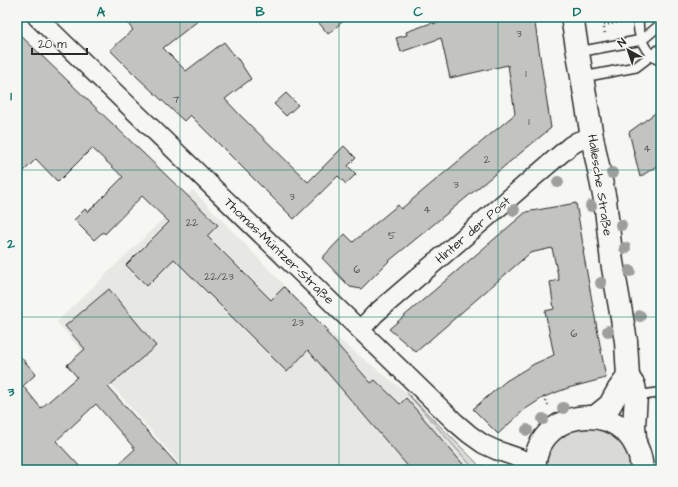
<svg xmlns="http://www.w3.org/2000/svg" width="678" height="487" font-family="'Architects Daughter',sans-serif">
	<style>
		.built { fill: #e7e7e3 }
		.green { fill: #d9d9d5; stroke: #828280 }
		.building { fill: #c3c3c0; stroke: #2b2b2b }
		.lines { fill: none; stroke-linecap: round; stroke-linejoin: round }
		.lane-casing { stroke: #2b2b2b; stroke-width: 12 }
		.street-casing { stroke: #2b2b2b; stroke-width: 21 }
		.secondary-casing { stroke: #2b2b2b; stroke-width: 25 }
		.path { stroke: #2b2b2b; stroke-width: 2.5; stroke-dasharray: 1 3; stroke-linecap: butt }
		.lane { stroke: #f6f6f2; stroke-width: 9 }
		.street { stroke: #f6f6f2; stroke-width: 18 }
		.secondary { stroke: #f6f6f2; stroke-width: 22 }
		.tree { fill: #9e9e9c }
		.grid { fill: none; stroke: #0f766e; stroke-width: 1; stroke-opacity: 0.55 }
		.labels { text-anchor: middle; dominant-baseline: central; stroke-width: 3; stroke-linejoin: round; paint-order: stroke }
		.number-label { font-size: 11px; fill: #515150 }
		.street-label { font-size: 13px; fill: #2b2b2b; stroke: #f6f6f2 }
		.neatline { fill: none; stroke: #0f766e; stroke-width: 1.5 }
		.grid-label { font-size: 13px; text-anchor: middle; font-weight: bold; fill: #0f766e }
	</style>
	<rect width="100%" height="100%" fill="#f6f6f2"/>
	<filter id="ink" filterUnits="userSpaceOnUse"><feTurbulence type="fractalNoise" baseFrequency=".025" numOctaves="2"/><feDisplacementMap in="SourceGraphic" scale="8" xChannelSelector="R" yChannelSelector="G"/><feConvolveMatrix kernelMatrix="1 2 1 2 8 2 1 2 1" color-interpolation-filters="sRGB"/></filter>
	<g filter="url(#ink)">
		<path class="built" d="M193 190 328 331 407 393 475 470H185L57 322Z"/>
		<g class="green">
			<path d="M407 393 476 462 478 465V470H475Z"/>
			<path d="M594 427 615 436 626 448 632 470H544L548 452 557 439 570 430Z"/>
		</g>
		<g class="building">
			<path d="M122 17H203L163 48 186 71 224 42 238 60V59L251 79 225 99 240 115 308 182 344 146 356 158 348 166 356 174 346 184 338 176 294 219 190 115 184 121 136 76 110 50 133 30Z"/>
			<path d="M314 17H348L328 34Z"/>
			<path d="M453 17H534L551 128 389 261 361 289 350 287 322 258 345 234 353 242 398 205 401 209 515 114 508 65 450 78 441 38 401 52 396 38 407 35 406 32 434 22V24Z"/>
			<path d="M17 32 218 225 207 236 271 300 284 287 328 331 326 332 371 383 375 380 400 404 406 398 468 470H411L308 350 287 372 174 259 147 286 126 265 169 222 142 196 105 234 103 232 94 240 74 220 85 209 88 212 123 177 92 148 58 182 36 159 17 178Z"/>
			<path d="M286 93 298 105 286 116 274 104Z"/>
			<path d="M661 109V163L640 177 629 132Z"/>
			<path d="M576 203 584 251H583L606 378 568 388 544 397 524 410 498 434 473 409 506 381 534 364 554 355 545 311 554 309 550 282 559 280 552 248 530 253 416 352 389 329 526 212Z"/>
			<path d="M109 289 156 346 108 387 182 470H112L135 449 96 404 56 441 83 470H17V353L36 374 23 386 41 408 77 377 67 365 85 349 65 326Z"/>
		</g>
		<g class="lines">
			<defs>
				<g id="lane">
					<path d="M639 17C636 34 645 55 661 61"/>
					<path d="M578 52 642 40 661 24"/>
					<path d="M583 77 636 67 661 48"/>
					<path d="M636 396 657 393 661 392"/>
				</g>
				<g id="street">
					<path d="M37 17 455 422 469 434 483 444 496 450 519 458 534 466"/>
					<path d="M360 330 375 314 570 146 578 141 592 137"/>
				</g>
				<g id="secondary">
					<path d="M572 17 592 137 605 200 612 262 626 341 628 377"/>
					<path d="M628 377 634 386 636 396 634 426 635 438V444"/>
					<path d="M595 417 610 405 619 389 628 377"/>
					<path d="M534 470C537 400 638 399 642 470"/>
				</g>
			</defs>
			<use href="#lane" class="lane-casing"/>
			<use href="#street" class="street-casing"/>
			<use href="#secondary" class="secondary-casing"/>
			<g class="path">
				<path d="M604 25 626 21"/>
				<path d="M604 28 605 34"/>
				<path d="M544 397 548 405"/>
				<path d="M482 470V465L484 463"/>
			</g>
			<use href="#lane" class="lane"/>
			<use href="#street" class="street"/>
			<use href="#secondary" class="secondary"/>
		</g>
		<g class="tree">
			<circle cx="612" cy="173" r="6"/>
			<circle cx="558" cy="182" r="6"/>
			<circle cx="591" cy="206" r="6"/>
			<circle cx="514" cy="210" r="6"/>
			<circle cx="621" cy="225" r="6"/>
			<circle cx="625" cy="248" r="6"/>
			<circle cx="630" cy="271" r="6"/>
			<circle cx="601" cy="283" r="6"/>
			<circle cx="640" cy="316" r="6"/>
			<circle cx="608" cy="331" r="6"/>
			<circle cx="563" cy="408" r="6"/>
			<circle cx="543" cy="419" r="6"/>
			<circle cx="527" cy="430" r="6"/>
		</g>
	</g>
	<path class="grid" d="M180 17V470M339 17V470M498 17V470M17 170H661M17 317H661"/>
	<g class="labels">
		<g class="number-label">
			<text x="519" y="33">3</text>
			<text x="526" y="73">1</text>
			<text x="176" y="99">7</text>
			<text x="529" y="121">1</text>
			<text x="647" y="148">4</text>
			<text x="487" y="159">2</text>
			<text x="456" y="184">3</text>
			<text x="292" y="196">3</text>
			<text x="427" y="209">4</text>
			<text x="192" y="222">22</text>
			<text x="392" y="235">5</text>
			<text x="357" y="269">6</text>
			<text x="219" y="276">22/23</text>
			<text x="298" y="322">23</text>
			<text x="574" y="333">6</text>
		</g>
		<g class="street-label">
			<text transform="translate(600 185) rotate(81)">Hallesche Straße</text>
			<text transform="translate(473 230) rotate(-41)">Hinter der Post</text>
			<text transform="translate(279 251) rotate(44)">Thomas-Müntzer-Straße</text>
		</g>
	</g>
	<rect width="678" height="487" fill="none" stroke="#f6f6f2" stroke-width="44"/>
	<g transform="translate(628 50) rotate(320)" stroke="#f6f6f2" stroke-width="3" paint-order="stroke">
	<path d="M0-3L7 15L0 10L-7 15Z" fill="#2b2b2b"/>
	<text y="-6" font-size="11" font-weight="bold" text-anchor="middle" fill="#2b2b2b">N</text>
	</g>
	<path d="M32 48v6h55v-6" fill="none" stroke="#2b2b2b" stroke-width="2"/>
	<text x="38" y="48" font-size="12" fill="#2b2b2b" stroke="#f6f6f2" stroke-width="3" paint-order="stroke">20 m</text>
	<rect x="22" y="22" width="634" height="443" class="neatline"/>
	<g class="grid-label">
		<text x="101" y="16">A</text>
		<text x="260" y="16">B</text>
		<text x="418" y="16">C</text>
		<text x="577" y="16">D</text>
		<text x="11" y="100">1</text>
		<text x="11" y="248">2</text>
		<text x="11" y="396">3</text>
	</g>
</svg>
